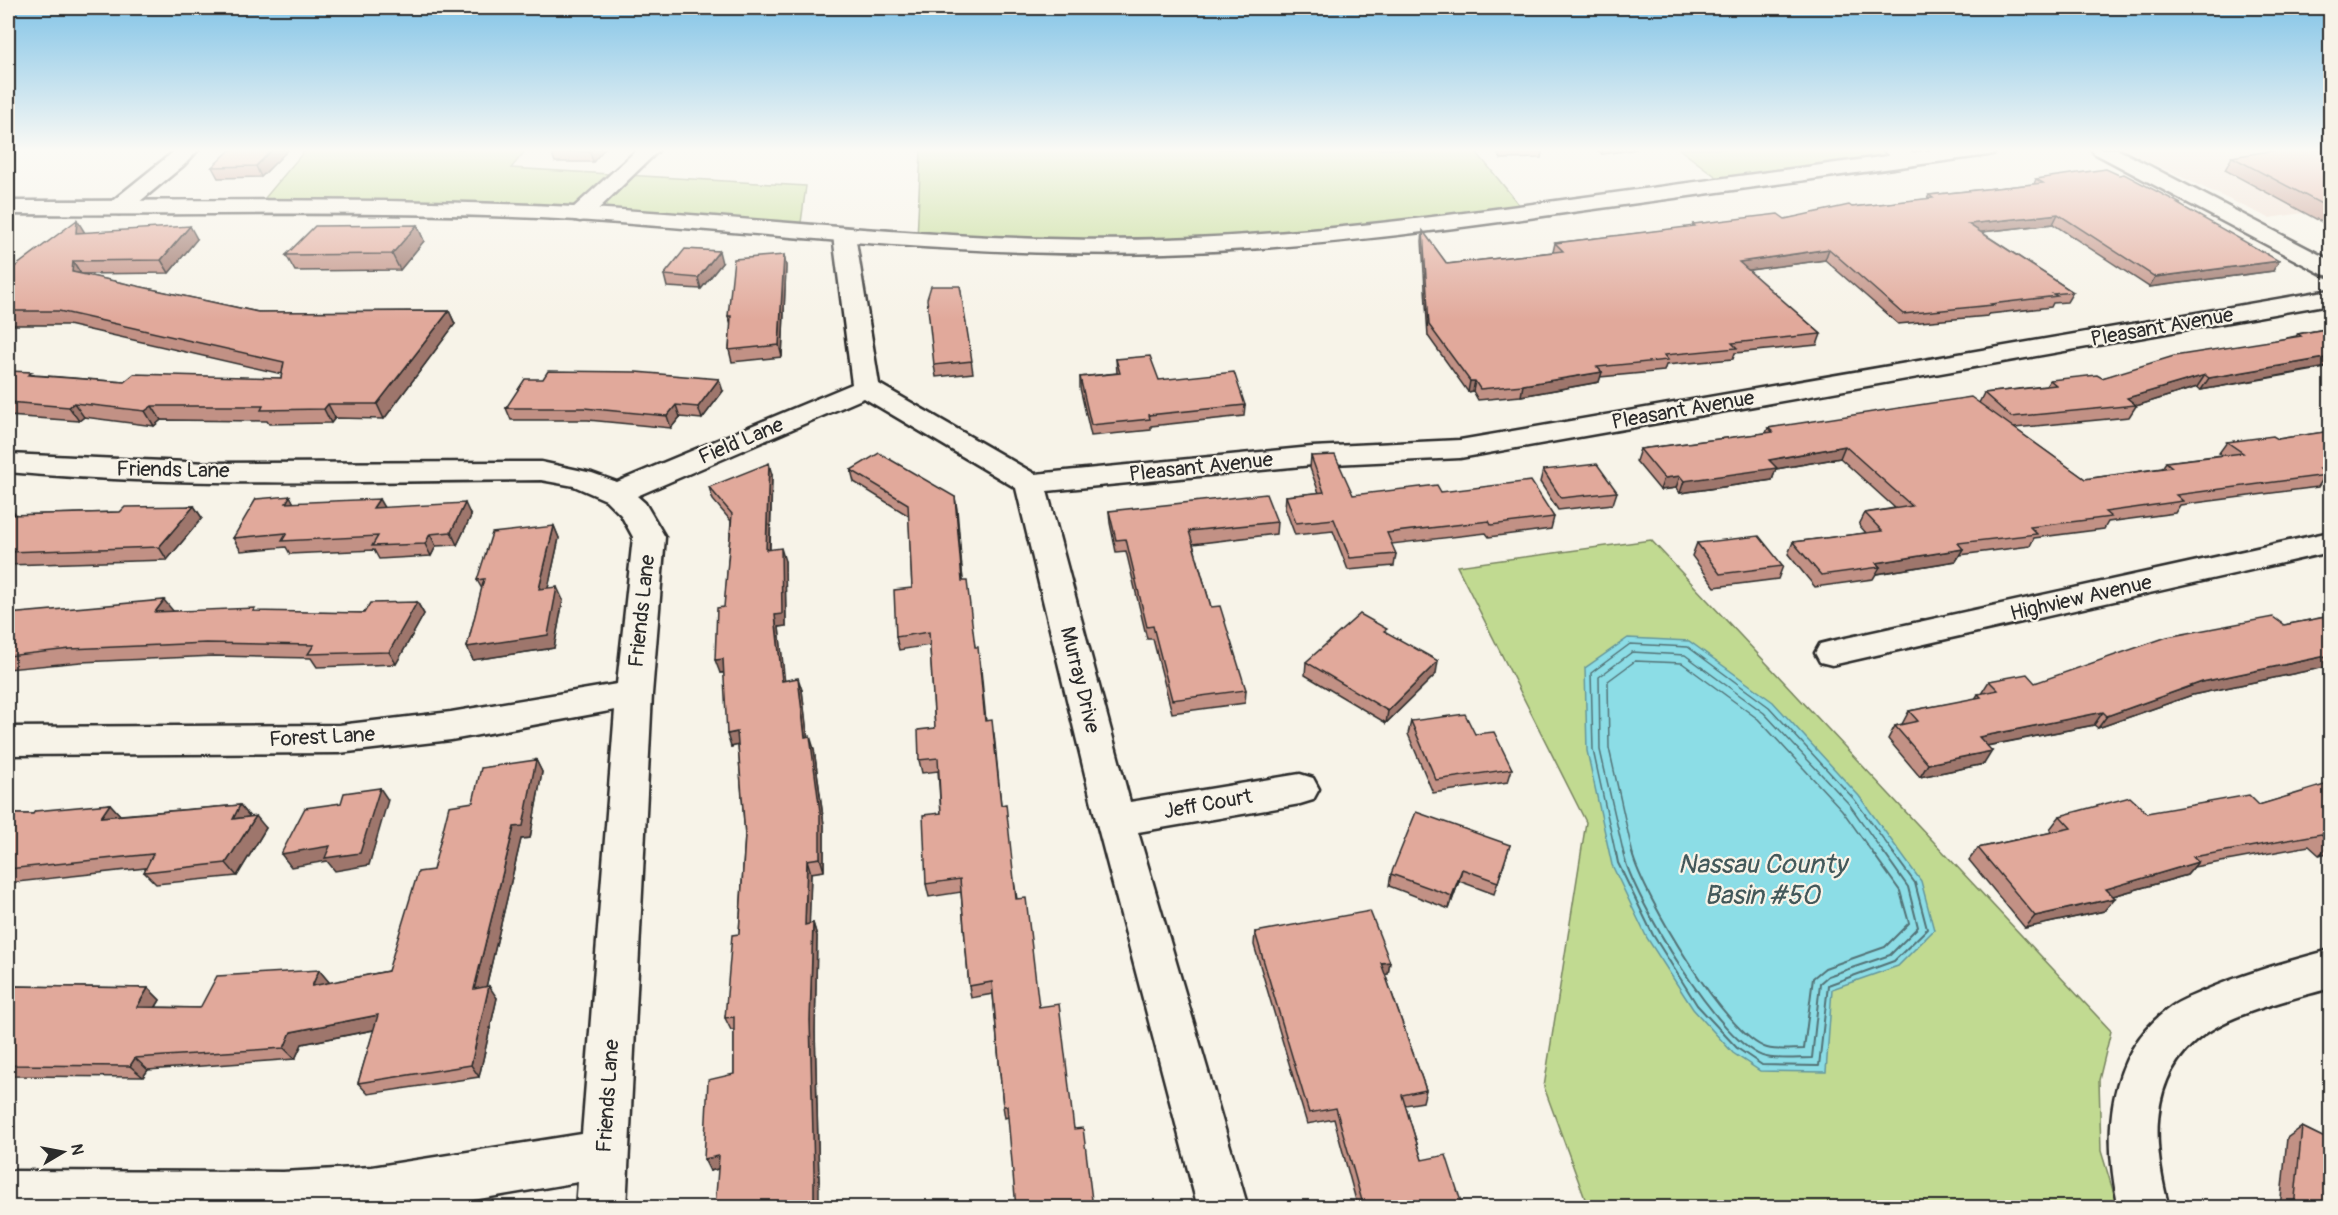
<svg xmlns="http://www.w3.org/2000/svg" width="2338" height="1215" font-family="Pangolin,sans-serif">
	<style>
		.built { fill: #f0ddd1 }
		.green { fill: #c1da91; stroke: #76825e; stroke-width: 1.5 }
		.water { fill: #8cdde6; stroke: #65969b; stroke-width: 1.5 }
		.lines { fill: none; stroke-linecap: round; stroke-linejoin: round }
		.shore-far1 { stroke: #527276; stroke-width: 1.5 }
		.shore { stroke: #527276; stroke-width: 2 }
		.street-casing { stroke: #2b2b2b; stroke-width: 5 }
		.secondary-casing { stroke: #2b2b2b; stroke-width: 5 }
		.street { fill: #f7f3e8; fill-rule: evenodd }
		.secondary { fill: #f7f3e8; fill-rule: evenodd }
		.wall { fill: #c29185; stroke: #2b2b2b; stroke-width: 1.5 }
		.shaded-wall { fill: #9e766c; stroke: #2b2b2b; stroke-width: 1.5 }
		.building { fill: #e1a99b; stroke: #2b2b2b; stroke-width: 1.5 }
		.labels { text-anchor: middle; dominant-baseline: central; stroke-width: 4.5; stroke-linejoin: round; paint-order: stroke }
		.street-label { font-size: 21px; fill: #2b2b2b; stroke: #f7f3e8 }
		.near-water-label { font-size: 27px; font-style: italic; fill: #43585a; stroke: #f7f3e8 }
	</style>
	<rect width="100%" height="100%" fill="#f7f3e8"/>
	<filter id="ink" filterUnits="userSpaceOnUse"><feTurbulence type="fractalNoise" baseFrequency=".0167" numOctaves="2"/><feDisplacementMap in="SourceGraphic" scale="12" xChannelSelector="R" yChannelSelector="G"/><feConvolveMatrix kernelMatrix="1 2 1 2 8 2 1 2 1" color-interpolation-filters="sRGB"/></filter>
	<g filter="url(#ink)">
		<path class="built" d="M2121 149H2330V209L2269 218Z"/>
		<g class="green">
			<path d="M306 149H527L511 168 806 186 800 230 260 204Z"/>
			<path d="M921 149H1474L1524 211 1159 243 917 240Z"/>
			<path d="M1679 149H1935L1718 178Z"/>
			<path d="M1651 540 2111 1031 2099 1080 2101 1151 2118 1207H1588L1544 1087 1586 822 1457 566Z"/>
		</g>
		<path class="water" d="M1628 638 1689 641 1773 702 1859 796 1921 881 1934 930 1898 966 1832 989 1826 1072 1760 1071 1733 1053 1693 1009 1647 938 1612 865 1587 751 1585 668Z"/>
		<g class="lines">
			<g class="shore-far1">
				<path d="M1616 855 1593 750 1591 673 1630 644 1688 647 1769 707 1854 799 1895 855"/>
				<path d="M1624 855 1600 750 1599 677 1632 652 1685 655 1764 713 1849 804 1885 855"/>
				<path d="M1633 855 1609 748 1608 681 1635 661 1682 663 1758 719 1842 810 1874 855"/>
			</g>
			<g class="shore">
				<path d="M1616 853 1618 863 1653 935 1697 1005 1737 1048 1762 1065 1819 1066 1828 985 1894 961 1927 929 1915 883 1893 853"/>
				<path d="M1623 853C1633 897 1721 1047 1766 1057 1780 1060 1798 1058 1812 1058L1820 983 1828 976 1890 955 1918 927 1908 887 1884 853"/>
				<path d="M1632 853C1643 895 1726 1036 1767 1048 1778 1051 1793 1049 1804 1049L1813 978 1825 968 1885 947 1909 923 1900 891 1873 853"/>
			</g>
			<defs>
				<g id="street">
					<path d="M177 149H199L184 165 127 212 119 214 111 212 108 207 111 202Z"/>
					<path d="M638 149H660L588 219 580 221 572 219 569 214 572 209Z"/>
					<path d="M1883 149H1908L1920 160 1917 164C1904 168 1891 160 1883 149Z"/>
					<path d="M2091 149H2117L2330 260V276L2322 274 2094 153Z"/>
					<path d="M844 228 852 230 855 235 879 384 1035 474 1312 447 1460 440 2330 290V304L1460 458 1312 465 1047 491 1130 802 1300 774 1313 778 1319 789 1313 800 1300 804 1138 832 1248 1208H1198L1096 820 1016 488 864 398 637 496 645 503 665 537 652 694 626 1208H576L578 1182 426 1208H8V1171L283 1172 372 1167 582 1134 615 710 451 740 339 753 8 755V727L339 725 451 712 617 684 633 537 621 515 606 500 574 486 541 480C363 481 185 488 8 472V454L208 463 541 462 592 473 617 482 852 384 833 235 836 230Z"/>
					<path d="M2330 532V552L1832 665 1820 662 1815 653 1820 644 1832 641Z"/>
					<path d="M2330 950V988C2293 999 2233 1012 2202 1036 2146 1078 2153 1147 2169 1208H2119C2103 1137 2105 1054 2171 1007 2179 1001 2190 997 2199 993 2241 974 2286 962 2330 950Z"/>
				</g>
				<path id="secondary" d="M1939 149H1998L1995 153 1988 155C1849 174 1711 193 1572 212 1437 231 1302 249 1165 253 968 258 773 233 577 220 387 209 197 216 8 214V201C196 201 385 197 573 207 771 218 967 245 1166 239 1299 235 1431 218 1563 200 1688 183 1814 166 1939 149Z"/>
			</defs>
			<use href="#street" class="street-casing"/>
			<use href="#secondary" class="secondary-casing"/>
			<use href="#street" class="street"/>
			<use href="#secondary" class="secondary"/>
		</g>
		<g class="wall">
			<path d="M289 149 261 177 218 178 212 167Z"/>
			<path d="M553 149H604L593 162H555L551 151Z"/>
			<path d="M1494 149H1543L1541 158 1501 159Z"/>
			<path d="M1596 149H1637L1602 154Z"/>
			<path d="M2331 149V227L2225 170 2232 157Z"/>
			<path d="M2036 179 2180 205 2273 271 2149 287 2053 224 1981 232 2073 292 2067 302 2053 303 2051 307 1989 314 1988 316 1898 324 1825 260 1748 270 1821 334 1817 345 1735 353 1733 359 1666 365 1664 371 1600 377 1599 382 1521 396 1478 400 1473 391 1468 392 1428 336 1422 241 1423 231 1447 264 1553 252 1555 243 1692 227 1693 224 1785 219 1852 207 1927 199 1929 195 2034 184Z"/>
			<path d="M417 225 424 241 400 270 295 271 286 255Z"/>
			<path d="M85 233 197 239 169 273 81 274 258 312 449 311 455 324 384 419 335 418 331 423 269 424 267 421 161 420 154 426 84 417 79 421 8 416V371L35 375 124 382 281 378 282 374 68 325H8V272Z"/>
			<path d="M784 255 786 266 782 357 732 362 729 350 731 325 728 316Z"/>
			<path d="M722 263 701 289 667 287 664 275Z"/>
			<path d="M960 286 973 373 936 377 934 365Z"/>
			<path d="M2331 328V367L2201 390 2197 387 2136 406 2129 417 2014 428 2085 479 2162 468 2166 462 2222 455 2219 453 2227 442 2278 439 2331 431V478L2323 479 2318 487 2180 505 2175 513 2108 522 2104 529 2034 538 2030 546 1960 555 1956 561 1876 574 1873 579 1815 587 1788 554 1793 542 1866 533 1859 525 1865 513 1895 508 1840 458 1776 469 1772 480 1680 493 1676 488 1660 490 1636 461 1640 449 1766 433 1768 428 1979 403 1984 393 2046 386 2050 380 2102 378 2296 336 2298 334Z"/>
			<path d="M1116 359 1159 380 1245 405 1244 416 1151 426V430L1091 436 1080 388V377L1117 373Z"/>
			<path d="M723 391 702 419 680 417 671 428 588 420H511L506 408Z"/>
			<path d="M1311 456 1353 495 1441 492 1554 517 1551 529 1489 537 1486 533 1391 544 1396 554 1394 566 1348 570 1333 531 1295 535 1285 508 1286 496 1319 493 1310 468Z"/>
			<path d="M851 470 955 497 963 581 975 647 980 660 986 721 994 733 1001 805 1017 899 1039 1007 1074 1129 1093 1208 1008 1117 1005 1118 1003 1106 993 994 971 998 969 986 961 892 929 897 926 884 941 813 938 771 922 773 919 760 935 728 930 645 899 650 896 637 912 588 909 516 854 482Z"/>
			<path d="M1543 470 1617 492 1613 504 1558 510 1540 482Z"/>
			<path d="M772 475 770 549 785 561 786 626 779 627 784 680 802 690 807 736 814 749 824 825V871L811 873 809 924 813 923 817 936 815 1032 819 1182 718 1169 710 1171 734 1074V1030H731L725 1018 739 934 745 835 738 745 731 747 724 673H720L731 521 713 500 709 487Z"/>
			<path d="M290 496 293 503 384 508 471 516 457 545 436 546 431 556 379 559 374 550 290 554 286 547 241 551 233 538Z"/>
			<path d="M8 504 16 515 120 512 194 506 202 518 167 560 8 565Z"/>
			<path d="M1109 511 1277 522 1276 534 1193 544 1211 607 1246 690 1245 703 1172 713 1153 639H1147L1126 551 1116 552 1110 523Z"/>
			<path d="M554 526 559 538 548 588 563 600 554 648 473 660 467 647 482 589 477 580Z"/>
			<path d="M1697 543 1783 566 1778 579 1715 587 1692 556Z"/>
			<path d="M417 602 424 614 396 664 317 667 311 658 215 656 81 662 8 669V610L10 609 13 614 172 611 364 613Z"/>
			<path d="M2331 616V666L2192 695 2098 728 2094 725 1987 746 1984 764 1920 777 1888 739 1895 726 1902 724 1909 711 1975 699 1978 694H1981L1989 681 2035 683 2284 625Z"/>
			<path d="M1386 633 1436 674 1386 723 1305 675 1306 662Z"/>
			<path d="M1411 721 1475 734 1512 769 1508 782 1433 793 1408 734Z"/>
			<path d="M536 760 542 772 530 838 521 839 486 987 497 998 479 1077 368 1094 358 1083 374 1030 302 1044 295 1059 148 1070 143 1077 8 1076V986L148 988 160 1000 156 1007 200 1008 319 970 329 982V983L388 971 433 870 473 802Z"/>
			<path d="M2331 784V852L2319 855 2309 846 2194 867 2187 875 2113 896 2104 911 2025 928 1969 860 1978 848 2053 832 2050 829 2060 816 2147 813 2259 805Z"/>
			<path d="M110 804 120 815 240 805 250 817 266 828 237 876 156 884 144 872 146 868 8 883V814H33Z"/>
			<path d="M1510 845 1494 894 1459 881 1449 909 1389 886 1391 874Z"/>
			<path d="M1255 932 1390 962 1388 974H1385L1426 1090 1423 1102 1405 1105 1422 1160 1463 1208H1358L1334 1119 1307 1124 1254 945Z"/>
			<path d="M2331 1118V1208H2280L2287 1138 2302 1127 2324 1138 2326 1121Z"/>
		</g>
		<g class="shaded-wall">
			<path d="M273 149H289L261 177 256 166Z"/>
			<path d="M592 149H604L593 162 590 152Z"/>
			<path d="M1603 149H1637L1602 154Z"/>
			<path d="M2058 214 2053 224 1964 234 1968 224Z"/>
			<path d="M77 220 85 233H76Z"/>
			<path d="M417 225 424 241 400 270 392 254Z"/>
			<path d="M190 226 197 239 169 273 161 260Z"/>
			<path d="M1829 249 1825 260 1735 272 1739 262Z"/>
			<path d="M719 251 722 263 701 289 698 278Z"/>
			<path d="M784 255 786 266 782 357 779 345Z"/>
			<path d="M73 261 81 274 72 272Z"/>
			<path d="M2279 261 2273 271 2149 287 2155 277Z"/>
			<path d="M449 311 455 324 384 419 377 404Z"/>
			<path d="M2331 357V363L2327 367 2201 390 2209 378Z"/>
			<path d="M1602 372 1599 382 1521 396 1523 385Z"/>
			<path d="M2205 375 2197 387 2136 406 2127 398Z"/>
			<path d="M719 379 723 391 702 419 698 407Z"/>
			<path d="M1470 381H1475L1473 391 1468 392Z"/>
			<path d="M74 403 84 417 79 421 69 407Z"/>
			<path d="M328 404 335 418 331 423 324 409Z"/>
			<path d="M676 405 680 417 671 428 667 416Z"/>
			<path d="M152 406 161 420 154 426 145 411Z"/>
			<path d="M1845 446 1840 458 1776 469 1772 480 1680 493 1684 481 1769 460Z"/>
			<path d="M769 463 772 475 769 563 766 550Z"/>
			<path d="M2331 468V478L2323 479 2327 475 2320 469Z"/>
			<path d="M1680 476 1676 488 1660 490 1664 478Z"/>
			<path d="M290 496 297 509 286 503Z"/>
			<path d="M955 497 957 509 964 594 962 581Z"/>
			<path d="M379 499 386 511 373 508Z"/>
			<path d="M465 503 471 516 457 545 451 532Z"/>
			<path d="M8 505 18 517 8 525Z"/>
			<path d="M194 506 202 518 167 560 159 547Z"/>
			<path d="M554 526 559 538 545 602 539 589Z"/>
			<path d="M430 534 436 546 431 556 425 544Z"/>
			<path d="M781 548 785 561 786 626 779 627 786 693 782 681 775 615Z"/>
			<path d="M1963 549 1956 561 1876 574 1880 567 1876 563Z"/>
			<path d="M557 587 563 600 554 648 473 660 467 647Z"/>
			<path d="M164 600 174 612H155Z"/>
			<path d="M417 602 424 614 396 664 389 652Z"/>
			<path d="M2331 655V666L2192 695 2098 728 2107 716 2202 682Z"/>
			<path d="M723 659 727 672 720 673 715 660Z"/>
			<path d="M1438 661 1436 674 1386 723 1388 711Z"/>
			<path d="M798 678 802 690 809 750 805 737Z"/>
			<path d="M2103 712 2094 725 1970 749 1979 737Z"/>
			<path d="M737 732 742 744 731 747 727 734Z"/>
			<path d="M810 736 814 749 824 825V871L820 858Z"/>
			<path d="M1992 751 1984 764 1920 777 1928 764Z"/>
			<path d="M536 760 542 772 530 838 521 839 483 1000 474 989 514 827Z"/>
			<path d="M380 788 388 800 369 865 335 871 327 861 291 867 281 854Z"/>
			<path d="M110 804 121 816 101 817Z"/>
			<path d="M240 805 250 817 233 819Z"/>
			<path d="M256 816 266 828 237 876 226 863Z"/>
			<path d="M2331 844V852L2319 855Z"/>
			<path d="M807 860 811 873 809 937 805 925Z"/>
			<path d="M2198 862 2187 875 2095 901 2106 889Z"/>
			<path d="M1462 869 1459 881 1449 909 1452 896Z"/>
			<path d="M2115 898 2104 911 2025 928 2035 916Z"/>
			<path d="M813 923 817 936 815 1032 819 1182V1208H814L810 1020Z"/>
			<path d="M1390 962 1388 974 1379 976 1381 963Z"/>
			<path d="M319 970 329 982 322 998 312 986Z"/>
			<path d="M489 986 497 998 479 1077 471 1065Z"/>
			<path d="M148 988 160 1000 149 1018 137 1007Z"/>
			<path d="M378 1015 388 1027 302 1044 295 1059 284 1048 291 1032Z"/>
			<path d="M135 1058 148 1070 143 1077 130 1066Z"/>
			<path d="M719 1156 725 1167 710 1171 704 1159Z"/>
		</g>
		<g class="building">
			<path d="M231 149H273L256 166 212 167Z"/>
			<path d="M553 149H592L590 152 551 151Z"/>
			<path d="M2283 149H2331V209L2232 157Z"/>
			<path d="M2106 169 2119 175 2124 174 2181 204H2178L2279 261 2155 277 2058 214 1968 224 2073 292 2053 294 2057 296 1991 304 1993 305 1903 314 1829 249 1739 262 1821 334 1732 343 1737 348 1664 355 1668 360 1597 367 1602 372 1523 385 1480 389 1475 381H1470L1429 325 1423 231 1447 264 1563 251 1555 243 1695 226 1693 224 1778 214 1785 219 1849 205 1852 207 1933 198 1929 195 2043 183 2036 179Z"/>
			<path d="M77 220 76 233 190 226 161 260 73 261 72 272 258 312 449 311 377 404H328L324 409 261 410 263 406H152L145 411 74 403 69 407 8 402V371L32 372 28 375 124 382 134 374 281 378 284 362 59 311H8V272Z"/>
			<path d="M417 225 392 254 286 255 315 226Z"/>
			<path d="M685 249 719 251 698 278 664 275Z"/>
			<path d="M784 255 779 345 729 350 731 316H728L734 259Z"/>
			<path d="M931 286H960L972 361 934 365 927 299Z"/>
			<path d="M2331 328V357L2209 378 2205 375 2127 398 2136 405 2011 417 1984 393 2056 385 2050 380 2097 375 2102 378 2174 356 2301 336 2298 334Z"/>
			<path d="M1150 356 1159 380 1234 372 1245 405 1149 415 1150 419 1091 425 1080 377 1120 373 1116 359Z"/>
			<path d="M548 371 636 372 719 379 698 407 676 405 667 416 584 408H506L525 379H543Z"/>
			<path d="M1971 397 2085 479 2172 467 2166 462 2243 453 2227 442 2273 436 2278 439 2331 431V468L2320 469 2327 475 2176 495 2183 501 2105 512 2111 517 2030 527 2037 534 1958 543 1963 549 1876 563 1880 567 1821 575 1793 542 1882 531 1865 513 1912 506 1845 446 1769 460 1777 468 1684 481 1680 476 1664 478 1640 449 1773 432 1768 428Z"/>
			<path d="M879 453 955 497 962 581H967L975 647H978L985 721 992 720 1001 805 1006 804 1016 899 1026 898 1039 1007 1059 1004 1074 1129 1083 1128 1093 1208H1016L1007 1106H1003L992 982 969 986 960 879 926 884 923 815 941 813 938 758 919 760 918 730 935 728 929 632 896 637 894 590 912 588 908 504 851 470Z"/>
			<path d="M1335 455 1353 495 1437 485 1441 492 1531 481 1554 517 1491 525 1489 521 1387 533 1396 554 1350 558 1334 519 1296 523 1286 496 1324 492 1311 456Z"/>
			<path d="M769 463 766 550 781 548 782 614 775 615 782 681 798 678 805 737 810 736 820 812V858L807 860 805 925 813 923 810 1020 814 1171V1208H715L719 1156 704 1159 708 1080 734 1074V1017L725 1018 732 935 739 934 745 835 737 732 727 734 723 659 715 660 717 608 724 607 732 514 709 487Z"/>
			<path d="M1597 464 1617 492 1561 498 1543 470Z"/>
			<path d="M1266 494 1277 522 1189 531 1211 607 1220 606 1246 690 1172 700 1153 626 1147 627 1126 539 1116 540 1109 511Z"/>
			<path d="M290 496 286 503 379 499 373 508 465 503 451 532 430 534 425 544 372 546 378 536 282 541 287 533 233 538 256 499Z"/>
			<path d="M194 506 159 547 8 552V515L120 512 125 507Z"/>
			<path d="M554 526 539 589 557 587 548 635 467 647 484 579 477 580 492 533Z"/>
			<path d="M1759 536 1783 566 1720 574 1697 543Z"/>
			<path d="M164 600 155 612 255 608 253 611 364 613 370 603 417 602 389 652 308 654 314 645 206 643 70 649 8 656V614Z"/>
			<path d="M1360 614 1387 629 1384 631 1438 661 1388 711 1306 662Z"/>
			<path d="M2331 616V655L2202 682 2107 716 2103 712 1979 737 1992 751 1928 764 1895 726 1918 721 1909 711 1981 697 1978 694 1998 690 1989 681 2027 674 2035 683 2167 637 2273 617 2284 625Z"/>
			<path d="M1465 714 1475 734 1494 732 1512 769 1436 780 1411 721Z"/>
			<path d="M536 760 523 826 514 827 474 989 489 986 471 1065 358 1083 378 1015 291 1032 284 1048 135 1058 130 1066 8 1065V986L148 988 137 1007 200 1008 217 976 319 970 312 986 388 971 418 872 433 870 449 806 473 802 481 768Z"/>
			<path d="M2331 783V841L2321 834 2193 857 2198 862 2106 889 2115 898 2035 916 1978 848 2071 828 2060 816 2130 797 2147 813 2249 795 2259 805Z"/>
			<path d="M380 788 360 853 325 858 330 846 281 854 305 808 341 803 344 793Z"/>
			<path d="M110 804 101 817 240 805 233 819 256 816 226 863 144 872 153 854 8 869V814H33L35 811Z"/>
			<path d="M1416 812 1510 845 1498 882 1462 869 1452 896 1391 874Z"/>
			<path d="M1370 911 1390 962 1381 963 1426 1090 1402 1095 1422 1160 1446 1155 1463 1208H1364L1336 1108 1309 1113 1255 932Z"/>
			<path d="M2302 1127 2331 1141V1208H2294Z"/>
		</g>
	</g>
	<linearGradient id="sky" x2="0" y2="1"><stop stop-color="#83c4e7"/><stop offset="0.47" stop-color="#fbfaf5"/><stop offset="1" stop-color="#fbfaf5" stop-opacity="0"/></linearGradient>
	<rect width="2338" height="320" fill="url(#sky)"/>
	<g class="labels">
		<g class="street-label">
			<text transform="translate(2162 327) rotate(-10)">Pleasant Avenue</text>
			<text transform="translate(1683 410) rotate(-10)">Pleasant Avenue</text>
			<text transform="translate(741 441) rotate(-23)">Field Lane</text>
			<text transform="translate(1201 467) rotate(-6)">Pleasant Avenue</text>
			<text transform="translate(173 470) rotate(1)">Friends Lane</text>
			<text transform="translate(2081 598) rotate(-13)">Highview Avenue</text>
			<text transform="translate(642 611) rotate(-84)">Friends Lane</text>
			<text transform="translate(1080 680) rotate(76)">Murray Drive</text>
			<text transform="translate(322 737) rotate(-3)">Forest Lane</text>
			<text transform="translate(1208 804) rotate(-10)">Jeff Court</text>
			<text transform="translate(608 1096) rotate(-86)">Friends Lane</text>
		</g>
		<g class="near-water-label">
			<text x="1762" y="864">Nassau County<tspan x="1762" dy="31">Basin #50</tspan></text>
		</g>
	</g>
	<rect width="2338" height="1215" fill="none" stroke="#f7f3e8" stroke-width="30"/>
	<rect x="15" y="15" width="2308" height="1185" fill="none" stroke="#2b2b2b" stroke-width="2" filter="url(#ink)"/>
	<g transform="translate(63 1152) rotate(80)" stroke="#f7f3e8" stroke-width="4.5" paint-order="stroke">
	<path d="M0-4.5L10 22L0 15L-10 22Z" fill="#2b2b2b"/>
	<text y="-9" font-size="16" font-weight="bold" text-anchor="middle" fill="#2b2b2b">N</text>
	</g>
</svg>
